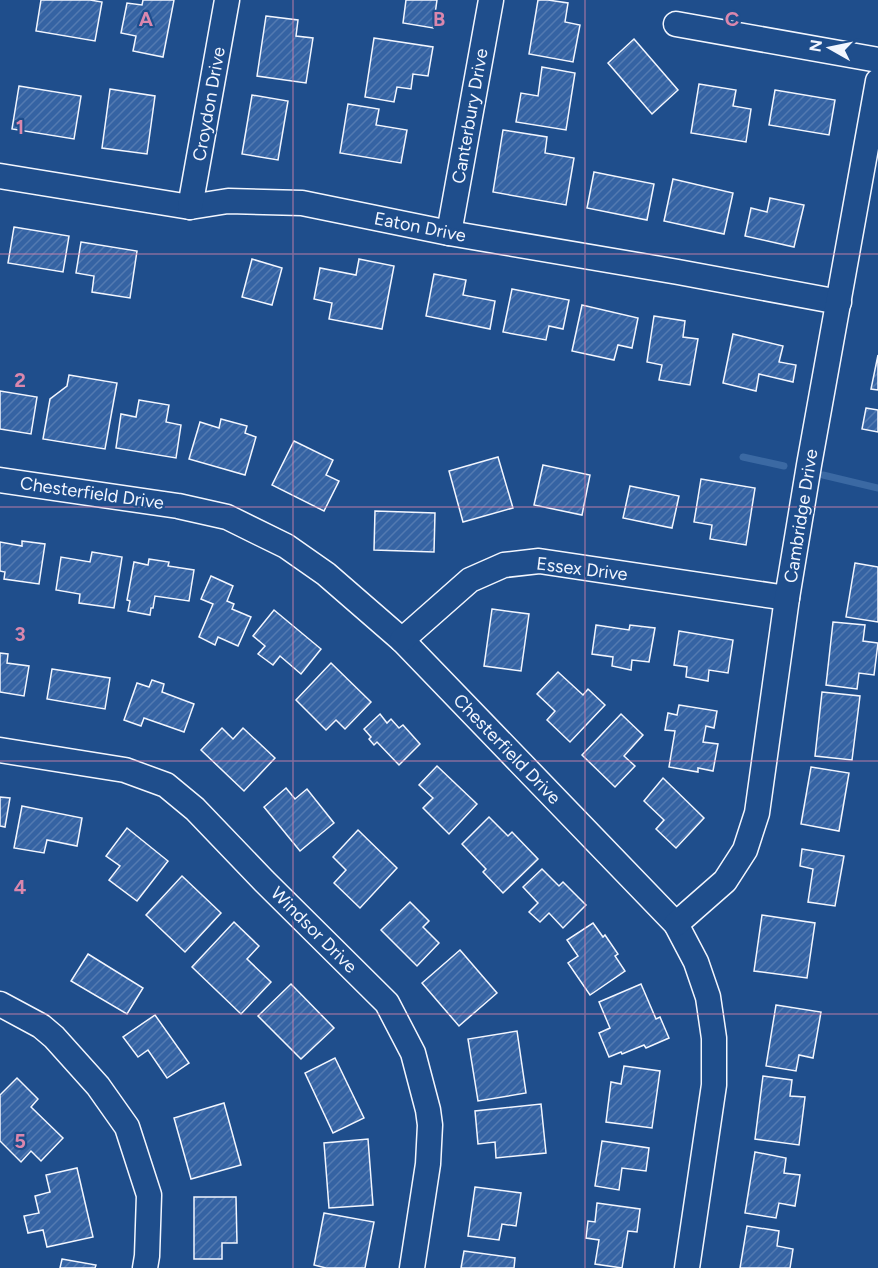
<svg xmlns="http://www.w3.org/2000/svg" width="878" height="1268" font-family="Figtree,sans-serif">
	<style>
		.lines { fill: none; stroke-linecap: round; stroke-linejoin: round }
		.stream { stroke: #3b69a3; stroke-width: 7 }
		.building { fill: url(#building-hatch); stroke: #f2f6ff; stroke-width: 1.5 }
		.minor-casing { stroke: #f2f6ff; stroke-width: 27 }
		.minor { stroke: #1f4e8c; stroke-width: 24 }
		.grid { fill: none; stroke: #da87ad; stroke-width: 1.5; stroke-opacity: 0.55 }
		.labels { text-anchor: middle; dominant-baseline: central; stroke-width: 4.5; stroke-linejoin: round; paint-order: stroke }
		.street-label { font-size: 18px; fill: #f2f6ff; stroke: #1f4e8c }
		.grid-label { font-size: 20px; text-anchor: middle; font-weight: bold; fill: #da87ad; stroke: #1f4e8c; stroke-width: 4.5; stroke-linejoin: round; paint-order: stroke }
	</style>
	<defs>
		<pattern id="building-hatch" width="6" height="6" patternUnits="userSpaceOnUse" patternTransform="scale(1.5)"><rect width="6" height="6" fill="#3563a3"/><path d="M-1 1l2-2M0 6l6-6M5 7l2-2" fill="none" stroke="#537ab1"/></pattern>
	</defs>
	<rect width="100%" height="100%" fill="#1f4e8c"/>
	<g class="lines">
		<g class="stream">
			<path d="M743 457 784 466"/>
			<path d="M823 475 878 488"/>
		</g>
	</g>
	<g class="building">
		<path d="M41 0H90L102 2 95 41 36 31Z"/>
		<path d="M143 0H174L163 57 133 51 136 36 121 33 127 3 142 5Z"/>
		<path d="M406 0H437L433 28 403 23Z"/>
		<path d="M538 0H548L568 3 565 22 580 25 573 62 529 54Z"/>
		<path d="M266 16 298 20 296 36 313 38 306 83 257 76Z"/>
		<path d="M374 38 433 47 428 76 413 74 411 89 397 87 394 102 365 97Z"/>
		<path d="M634 39 678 90 652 114 608 63Z"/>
		<path d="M542 67 575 73 566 130 516 122 521 93 538 96Z"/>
		<path d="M699 84 736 90 733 106 751 109 746 142 691 133Z"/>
		<path d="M19 86 81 96 74 139 12 129Z"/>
		<path d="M110 89 155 96 147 154 102 148Z"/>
		<path d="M775 90 835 100 829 135 769 125Z"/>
		<path d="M252 95 288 101 278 160 242 154Z"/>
		<path d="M348 104 379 109 376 125 407 130 401 163 340 153Z"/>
		<path d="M503 130 547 137 545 153 574 158 566 205 493 192Z"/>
		<path d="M594 172 654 184 647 220 587 208Z"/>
		<path d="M673 179 733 193 724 234 664 221Z"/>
		<path d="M770 198 804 205 794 247 745 236 751 208 767 212Z"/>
		<path d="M14 227 69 236 63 272 8 263Z"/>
		<path d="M81 242 137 251 130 298 92 292 94 276 76 273Z"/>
		<path d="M252 259 282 268 272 305 242 297Z"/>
		<path d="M359 259 394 266 382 329 329 319 332 303 314 299 320 268 356 275Z"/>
		<path d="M434 274 466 280 463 295 495 301 490 329 426 316Z"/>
		<path d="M512 289 569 300 563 329 549 326 546 340 503 332Z"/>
		<path d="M582 305 638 318 632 348 618 345 614 360 572 351Z"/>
		<path d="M654 316 685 321 683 337 698 339 690 385 659 380 662 365 647 362Z"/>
		<path d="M733 334 783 346 779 362 796 365 793 382 759 374 756 391 723 383Z"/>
		<path d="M878 355V390L871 389Z"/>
		<path d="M69 375 117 383 105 449 43 439 50 399 67 386Z"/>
		<path d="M0 391 37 397 31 434 0 429Z"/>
		<path d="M139 400 169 405 166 422 181 425 176 458 116 448 121 414 136 417Z"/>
		<path d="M866 408 878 410V432L862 429Z"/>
		<path d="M221 419 247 426 245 433 256 437 245 475 189 459 200 422 219 428Z"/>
		<path d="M294 441 333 460 326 475 339 481 324 511 272 485Z"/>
		<path d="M498 457 513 508 463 522 449 471Z"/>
		<path d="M543 465 590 475 582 515 534 505Z"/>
		<path d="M701 479 755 488 746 545 710 539 712 525 694 522Z"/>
		<path d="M630 486 679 496 672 528 623 518Z"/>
		<path d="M375 511 435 513 434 552 374 550Z"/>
		<path d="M22 541 45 544 39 584 4 579 5 572 0 571V542L22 546Z"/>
		<path d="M92 552 122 557 114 608 79 603 80 594 56 590 61 557 90 562Z"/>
		<path d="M149 559 169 562 168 566 194 570 189 601 155 596 153 608H151L150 615 128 611 130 601 127 600 134 562 148 565Z"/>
		<path d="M855 563 878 567V622L846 617Z"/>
		<path d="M211 576 233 586 227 601 234 604 232 609 251 617 238 646 218 637 215 645 199 637 213 604 201 599Z"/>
		<path d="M492 609 529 614 521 671 484 666Z"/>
		<path d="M274 610 321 649 301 674 280 656 273 665 258 654 265 646 253 636Z"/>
		<path d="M833 622 865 625 863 641 878 643 874 675 859 673 857 689 826 685Z"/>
		<path d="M596 625 629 630 630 625 655 628 649 662 632 660 631 670 612 666 613 657 592 654Z"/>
		<path d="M679 631 733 640 728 673 709 670 708 681 686 677 687 667 674 665Z"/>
		<path d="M0 653 8 654 7 663 29 666 24 696 0 692Z"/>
		<path d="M331 663 371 702 345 729 336 720 326 730 296 700Z"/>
		<path d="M52 669 110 678 105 709 47 699Z"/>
		<path d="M558 672 583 695 588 689 605 705 570 742 547 720 555 711 537 694Z"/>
		<path d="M152 680 164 684 162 692 194 704 184 732 144 718 141 726 124 720 137 683 149 687Z"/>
		<path d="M822 692 860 696 852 760 815 756Z"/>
		<path d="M679 705 717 711 714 728 706 726 703 742 718 744 713 771 698 768V772L669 767 675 731 665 730 668 713 677 715Z"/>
		<path d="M380 714 387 723 391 719 399 728 403 725 420 744 399 765 377 742 374 745 369 739 371 737 364 729Z"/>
		<path d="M621 714 643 735 624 756 635 766 615 787 582 755Z"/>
		<path d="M222 728 233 739 243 728 275 758 244 791 201 750Z"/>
		<path d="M437 766 477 804 449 834 423 808 433 798 419 785Z"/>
		<path d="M811 767 849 773 839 831 801 824Z"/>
		<path d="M663 778 704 818 676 848 656 829 664 820 644 801Z"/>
		<path d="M286 788 295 799 307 789 334 823 300 851 264 807Z"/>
		<path d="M0 797 10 798 5 827 0 826Z"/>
		<path d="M22 806 82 818 77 846 47 840 44 853 14 848Z"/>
		<path d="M489 817 508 836 512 832 538 859 503 893 483 872 486 869 462 844Z"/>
		<path d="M127 828 168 861 137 901 109 880 120 866 106 856Z"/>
		<path d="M358 830 397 868 360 908 334 883 346 870 333 857Z"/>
		<path d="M802 849 844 856 835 906 808 902 813 869 800 866Z"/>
		<path d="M542 869 559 886 563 882 586 905 563 928 549 913 540 922 529 912 538 903 523 887Z"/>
		<path d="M182 876 221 913 185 952 146 915Z"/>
		<path d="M410 902 429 921 423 927 439 943 417 966 381 930Z"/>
		<path d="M762 915 815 923 807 978 754 971Z"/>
		<path d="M234 922 259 946 247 959 271 982 241 1014 192 967Z"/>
		<path d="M593 923 603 937 605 935 618 954 615 956 625 971 590 995 568 963 578 956 567 940Z"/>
		<path d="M460 950 497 993 459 1026 422 983Z"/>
		<path d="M88 954 143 988 127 1014 71 981Z"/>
		<path d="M291 984 334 1028 301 1059 258 1016Z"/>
		<path d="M641 984 656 1019 660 1017 669 1038 646 1048 644 1045 622 1054 621 1052 609 1057 599 1033 610 1028 599 1002Z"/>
		<path d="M776 1005 821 1012 813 1058 799 1055 796 1071 766 1066Z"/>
		<path d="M155 1015 189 1063 167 1078 148 1050 138 1057 123 1037Z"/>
		<path d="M517 1031 526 1093 478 1101 468 1039Z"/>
		<path d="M335 1058 364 1118 333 1133 305 1073Z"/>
		<path d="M624 1066 660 1071 652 1128 606 1122 611 1082 621 1084Z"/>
		<path d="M763 1076 792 1080 790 1096 805 1097 799 1145 755 1139Z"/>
		<path d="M17 1078 38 1099 31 1107 63 1138 41 1161 31 1151 21 1162 0 1141V1095Z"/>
		<path d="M224 1103 241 1165 191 1179 174 1118Z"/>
		<path d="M541 1104 546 1153 496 1158 495 1142 478 1144 475 1111Z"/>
		<path d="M368 1139 373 1205 329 1208 324 1143Z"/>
		<path d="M602 1141 649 1148 646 1171 622 1168 619 1190 595 1186Z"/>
		<path d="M755 1152 786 1158 784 1173 800 1175 795 1206 779 1203 776 1218 745 1213Z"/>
		<path d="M77 1168 93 1237 47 1247 43 1230 28 1233 24 1216 39 1213 35 1196 50 1192 46 1175Z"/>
		<path d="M475 1187 521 1193 516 1226 502 1224 499 1240 468 1236Z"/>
		<path d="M194 1197H236L237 1243H222V1259H194Z"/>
		<path d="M597 1203 640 1209 637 1232 628 1231 622 1268 595 1264 599 1240 586 1238 588 1221 595 1222Z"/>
		<path d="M324 1213 374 1222 365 1268H326L314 1265Z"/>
		<path d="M747 1226 779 1231 777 1246 793 1249 790 1268H740Z"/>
		<path d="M464 1251 515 1258 514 1268H461Z"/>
		<path d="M62 1259 96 1265 95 1268H60Z"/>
	</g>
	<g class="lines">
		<defs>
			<g id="minor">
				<path d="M676 24 878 60"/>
				<path d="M0 176 190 207 228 201 302 203 449 233 678 272 839 302"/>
				<path d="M190 207 227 0"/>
				<path d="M449 233 491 0"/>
				<path d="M0 480 178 506 227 517 286 546 326 574 402 640 676 924 696 962 708 997 714 1038V1085L687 1268"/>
				<path d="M402 640 470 580 504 565 539 561 787 598"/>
				<path d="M0 750 125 770 166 785 195 809 264 881 387 1003 413 1053 428 1110 430 1125 428 1164 412 1268"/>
				<path d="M676 924 725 881 745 850 757 813 787 598 809 465 878 81"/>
				<path d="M0 1004 41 1026 54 1037 98 1086 127 1127 149 1195 147 1256 145 1268"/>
			</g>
		</defs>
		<use href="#minor" class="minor-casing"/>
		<use href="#minor" class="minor"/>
	</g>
	<path class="grid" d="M293 0V1268M585 0V1268M0 254H878M0 507H878M0 761H878M0 1014H878"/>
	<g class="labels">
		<g class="street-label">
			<text transform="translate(209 104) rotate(-80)">Croydon Drive</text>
			<text transform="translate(470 116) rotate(-80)">Canterbury Drive</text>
			<text transform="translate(420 227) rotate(11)">Eaton Drive</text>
			<text transform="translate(92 493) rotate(8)">Chesterfield Drive</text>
			<text transform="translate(801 516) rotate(-81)">Cambridge Drive</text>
			<text transform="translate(582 569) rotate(7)">Essex Drive</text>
			<text transform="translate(507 749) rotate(46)">Chesterfield Drive</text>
			<text transform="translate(314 930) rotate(45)">Windsor Drive</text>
		</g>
	</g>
	<g class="grid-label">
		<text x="146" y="26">A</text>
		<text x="439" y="26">B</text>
		<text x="732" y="26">C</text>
		<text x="20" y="134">1</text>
		<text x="20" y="387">2</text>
		<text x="20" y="641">3</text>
		<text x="20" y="894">4</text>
		<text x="20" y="1148">5</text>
	</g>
	<g transform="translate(830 48) rotate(279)" stroke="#1f4e8c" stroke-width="4.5" paint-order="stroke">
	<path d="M0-4.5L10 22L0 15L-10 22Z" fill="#f2f6ff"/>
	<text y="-9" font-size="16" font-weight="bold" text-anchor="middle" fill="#f2f6ff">N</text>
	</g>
</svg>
